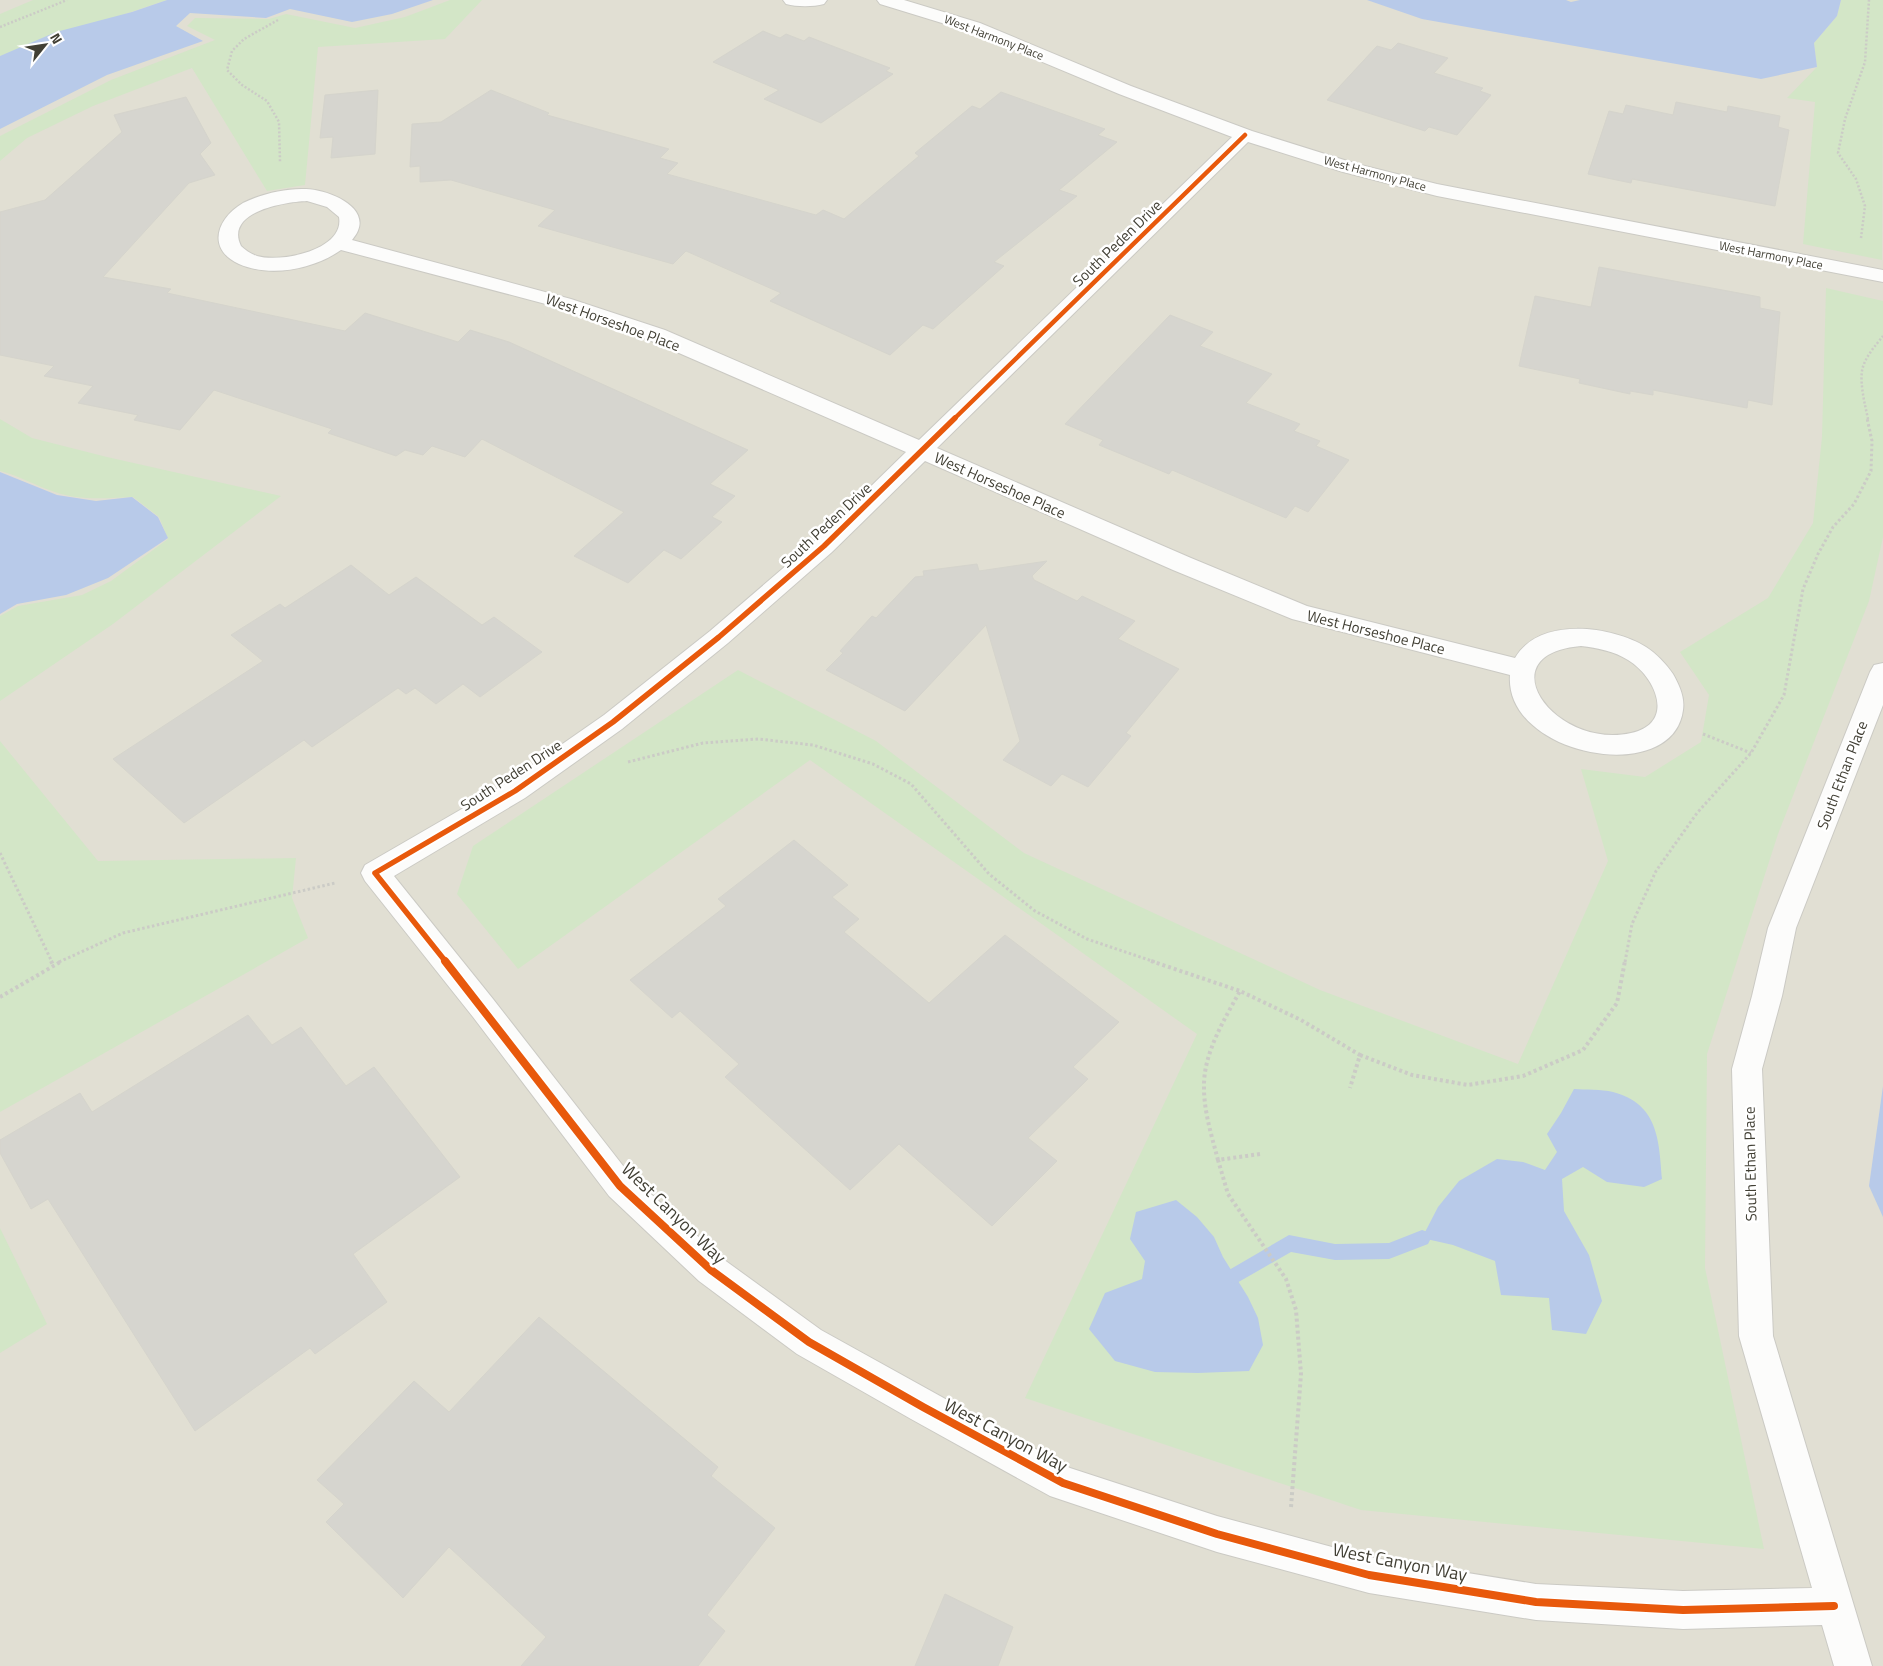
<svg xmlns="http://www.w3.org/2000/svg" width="1883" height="1666" font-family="'Titillium Web',sans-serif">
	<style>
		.residential { fill: #e1dfd3 }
		.green { fill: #d3e6c7 }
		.water { fill: #b8cae9 }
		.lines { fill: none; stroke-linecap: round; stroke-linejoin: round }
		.stream { fill: #b8cae9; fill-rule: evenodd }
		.building { fill: #d6d5cf; stroke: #d5d4cc }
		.minor-casing { stroke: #cbcac4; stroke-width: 2 }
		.path-far2 { stroke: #cbcbc6; stroke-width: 2.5; stroke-dasharray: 2 2; stroke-linecap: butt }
		.path-far1 { stroke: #cbcbc6; stroke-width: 3; stroke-dasharray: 2.5 2.5; stroke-linecap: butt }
		.path { stroke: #cbcbc6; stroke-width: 4; stroke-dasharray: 3 3; stroke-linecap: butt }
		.minor { fill: #fcfcfb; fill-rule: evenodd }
		.cycleway-far2-casing { stroke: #fff; stroke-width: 7 }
		.cycleway-far1-casing { stroke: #fff; stroke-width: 9 }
		.cycleway-casing { stroke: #fff; stroke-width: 11 }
		.cycleway-far2 { stroke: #e8590c; stroke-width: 4.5 }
		.cycleway-far1 { stroke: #e8590c; stroke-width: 5.5 }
		.cycleway { stroke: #e8590c; stroke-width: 8 }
		.labels { text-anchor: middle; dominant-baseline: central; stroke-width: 5; stroke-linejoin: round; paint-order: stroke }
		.far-street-label { font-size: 12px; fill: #413f34; stroke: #fff }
		.street-label { font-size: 15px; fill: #413f34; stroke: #fff }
		.near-street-label { font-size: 18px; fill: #413f34; stroke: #fff }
	</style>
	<rect width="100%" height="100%" fill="#edece6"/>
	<rect class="residential" x="0" y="0" width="1883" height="1666"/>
	<g class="green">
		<path d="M33 0H167L0 56V14Z"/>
		<path d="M450 0H482L445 39 318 47 305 185 267 191 192 68 93 106 27 138 0 161V136L111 80 215 40 187 26 195 18 269 19 286 14 355 28 405 17Z"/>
		<path d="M1841 0H1883L1882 260 1803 244 1815 102 1787 98 1817 67 1814 43 1837 16Z"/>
		<path d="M1826 288 1883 301V537L1869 601 1778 834 1707 1054 1705 1268 1764 1549 1361 1510 1025 1398 1197 1034 810 760 518 969 457 894 473 846 738 670 876 741 1024 853 1320 990 1518 1064 1608 861 1581 769 1645 777 1701 742 1709 695 1680 652 1768 598 1813 523 1822 437Z"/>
		<path d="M0 419 32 438 107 457 281 496 113 624 0 701V616L18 606 82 595 111 581 168 539 159 517 133 497C107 498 80 501 55 492 36 486 20 476 0 471Z"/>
		<path d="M0 741 98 861 296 858 292 898 308 938 0 1112Z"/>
		<path d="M0 1228 47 1324 0 1353Z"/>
	</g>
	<g class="water">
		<path d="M167 0H433L392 14 352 22 290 9 266 18 190 13 176 26 203 41 107 75 0 129V56L56 32 132 12Z"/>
		<path d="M1367 0H1566L1571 2 1580 0H1841L1837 16 1814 43 1817 67 1761 79 1422 19Z"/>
		<path d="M0 472 57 495 96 501 132 497 158 517 168 538 108 578 66 595 17 604 0 614Z"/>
		<path d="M1883 1086V1217L1869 1186Z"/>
		<path d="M1574 1089C1586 1090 1601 1089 1613 1092 1658 1104 1659 1139 1662 1179L1644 1187 1607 1182 1583 1167 1562 1179 1564 1211 1589 1255 1602 1301 1586 1334 1552 1330 1549 1298 1501 1295 1495 1261 1453 1245 1422 1238 1438 1207 1459 1181 1497 1159 1523 1162 1545 1170 1557 1152 1547 1134 1561 1113Z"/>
		<path d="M1176 1200 1197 1217 1214 1237 1223 1257 1248 1297 1258 1318 1263 1345 1249 1371 1198 1373 1155 1372 1115 1361 1089 1329 1105 1293 1142 1279 1145 1261 1130 1239 1136 1212Z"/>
	</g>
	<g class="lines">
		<path class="stream" d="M1422 1230 1428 1232 1431 1238 1428 1244 1389 1259 1335 1260 1291 1252 1235 1284 1229 1282 1226 1276 1229 1270 1289 1235 1335 1244 1389 1243Z"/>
	</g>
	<g class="building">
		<path d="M763 31 780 38 786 34 804 41 809 37 890 68 886 71 893 74 821 123 764 99 779 90 713 62Z"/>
		<path d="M1398 43 1448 58 1434 73 1483 88 1480 91 1491 95 1457 135 1429 127 1425 131 1327 100 1377 46 1391 50Z"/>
		<path d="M378 90 375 154 331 158 333 137 320 138 325 95Z"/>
		<path d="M491 90 549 113 547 115 669 149 660 158 678 163 667 174 816 215 823 210 844 219 919 156 915 153 972 106 980 109 1001 92 1105 129 1098 135 1117 142 1059 190 1077 196 994 262 1004 266 933 329 923 325 890 355 770 301 781 293 686 251 673 264 538 226 555 210 451 180 420 182V166L410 167 412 124 441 122Z"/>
		<path d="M186 97 211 143 200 154 215 175 189 183 103 277 171 289 167 293 345 331 365 313 458 342 470 330 509 342 748 450 710 484 735 496 712 517 722 522 681 559 664 550 628 583 574 556 624 512 482 439 465 457 432 446 423 455 405 450 396 456 328 433 332 429 214 390 180 430 134 420 138 415 78 403 93 386 44 376 54 366 0 355V212L45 200 122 132 114 115Z"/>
		<path d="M1676 102 1727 112 1728 106 1780 116 1778 127 1789 130 1775 206 1632 179 1631 183 1588 174 1609 111 1623 114 1626 105 1673 115Z"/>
		<path d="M1599 267 1760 297V308L1780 312 1772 405 1748 400 1747 408 1653 390V395L1630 391V394L1579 383 1580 379 1519 366 1535 296 1591 307Z"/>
		<path d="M1170 315 1213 332 1200 346 1272 374 1246 403 1300 424 1294 431 1320 441 1316 446 1349 460 1308 512 1295 506 1286 518 1172 470 1169 474 1099 445 1103 440 1065 424Z"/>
		<path d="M1047 561 1032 576 1034 580 1077 601 1082 596 1135 621 1118 639 1179 669 1126 733 1131 736 1088 787 1062 774 1051 786 1003 760 1020 741 986 625 905 711 826 670 843 653 840 651 872 616 876 618 915 577 924 576 923 571 977 564 979 571Z"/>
		<path d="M351 565 389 595 416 577 482 625 494 617 542 652 480 697 463 684 436 704 415 688 406 694 398 688 312 747 304 740 184 823 113 759 263 661 231 635 280 604 285 608Z"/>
		<path d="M794 840 848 885 832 897 859 919 844 932 929 1003 1005 935 1119 1022 1073 1067 1088 1079 1028 1138 1057 1161 992 1226 899 1144 850 1190 725 1077 739 1064 680 1011 672 1018 630 980 726 906 718 899Z"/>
		<path d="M248 1015 272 1045 301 1027 346 1086 374 1067 460 1177 353 1254 387 1302 315 1354 310 1348 195 1431 48 1199 31 1209 0 1153V1140L80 1093 92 1112Z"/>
		<path d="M539 1317 718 1467 711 1476 775 1528 707 1615 725 1631 698 1666H521L546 1637 449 1547 403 1598 326 1522 344 1504 317 1480 414 1381 449 1412Z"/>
		<path d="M945 1594 1013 1627 998 1666H915Z"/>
	</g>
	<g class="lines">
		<defs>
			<g id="minor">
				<path d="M783 0H827L824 4C813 7 797 7 786 4Z"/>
				<path d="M877 0H904L980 23 1131 86 1252 131 1357 164 1437 184 1883 270V282L1437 196 1343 172 1248 142 937 448 1191 558 1307 606 1515 658C1539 616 1612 626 1646 647 1657 654 1666 664 1673 674 1679 685 1685 697 1683 710 1673 788 1504 756 1510 675L1292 619 1173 570 925 461 832 552 728 643 622 729 525 798 394 876 493 999 631 1176 723 1259 821 1330 1070 1468 1217 1516 1369 1557 1536 1584 1683 1591 1812 1588 1739 1336 1732 1069 1752 996 1768 928 1870 672 1874 665 1883 663V705L1796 928 1782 996 1762 1069 1773 1336 1872 1666H1834L1822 1625 1683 1629 1536 1620 1369 1593 1217 1552 1050 1496 911 1419 797 1354 699 1281 609 1196 473 1017 365 881 361 873 365 865 505 784 604 715 710 631 816 540 906 452 649 340 557 307 341 250C314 269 271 278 239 264 206 249 217 218 243 203 261 194 286 188 306 189 331 190 378 210 352 240L571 299 665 330 919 440 1232 137 1119 94 968 31 880 4ZM307 201 327 207 339 217C345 250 281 263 257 256 251 254 245 250 241 246 224 211 286 202 307 201ZM1581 646C1598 648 1614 651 1628 660 1656 677 1676 723 1631 733 1555 750 1485 654 1581 646Z"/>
			</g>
		</defs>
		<use href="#minor" class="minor-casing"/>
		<g class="path-far2">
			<path d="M278 20 244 39 232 51 227 70 242 85 267 101 279 122 280 162"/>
			<path d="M0 27 67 0"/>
			<path d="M1861 238 1865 206 1856 179 1838 153 1845 119 1865 62 1869 0"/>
			<path d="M1868 419C1865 405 1860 385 1862 371 1864 358 1876 345 1883 336"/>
		</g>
		<g class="path-far1">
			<path d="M1703 734 1751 753"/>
			<path d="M628 762 703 743 758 739 813 745 873 764 911 784 989 874 1035 911 1087 939 1155 962"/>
			<path d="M0 853 52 962"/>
			<path d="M59 962 123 933 335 883"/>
			<path d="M1625 962 1632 924 1656 871 1697 813 1751 753 1784 695 1803 589 1818 554 1833 527 1854 504 1871 471 1872 441 1867 418"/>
		</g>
		<g class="path">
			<path d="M51 961 53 965"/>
			<path d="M1151 961 1240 991"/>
			<path d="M0 997 62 961"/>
			<path d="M1360 1055 1412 1075 1468 1085 1523 1076 1583 1050 1617 1003 1625 961"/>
			<path d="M1260 1154 1218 1160 1228 1194 1286 1279 1296 1310 1301 1374 1291 1507"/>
			<path d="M1218 1160C1212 1137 1204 1112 1204 1088 1203 1054 1224 1020 1240 991L1301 1020 1360 1055 1350 1088"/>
		</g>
		<use href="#minor" class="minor"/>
		<defs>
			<path id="cycleway-far2" d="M954 419 1245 135"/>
			<path id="cycleway-far1" d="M446 962 375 873 515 791 613 722 719 637 824 546 955 418"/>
			<path id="cycleway" d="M445 961 620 1186 711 1270 809 1342 923 1407 1063 1483 1217 1534 1369 1575 1536 1602 1683 1610 1834 1606"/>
		</defs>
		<use href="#cycleway-far2" class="cycleway-far2-casing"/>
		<use href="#cycleway-far1" class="cycleway-far1-casing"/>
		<use href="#cycleway" class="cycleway-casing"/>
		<use href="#cycleway-far2" class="cycleway-far2"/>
		<use href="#cycleway-far1" class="cycleway-far1"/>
		<use href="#cycleway" class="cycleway"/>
	</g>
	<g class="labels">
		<g class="far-street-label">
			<text transform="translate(994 37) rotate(21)">West Harmony Place</text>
			<text transform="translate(1375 173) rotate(15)">West Harmony Place</text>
			<text transform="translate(1771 255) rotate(11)">West Harmony Place</text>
		</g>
		<g class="street-label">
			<text transform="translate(1117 243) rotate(-44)">South Peden Drive</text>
			<text transform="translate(613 322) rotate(20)">West Horseshoe Place</text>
			<text transform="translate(1000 485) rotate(24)">West Horseshoe Place</text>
			<text transform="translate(826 525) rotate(-43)">South Peden Drive</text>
			<text transform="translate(1376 632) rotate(14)">West Horseshoe Place</text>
			<text transform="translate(511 775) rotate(-33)">South Peden Drive</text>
			<text transform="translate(1842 775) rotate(-69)">South Ethan Place</text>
			<text transform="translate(1750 1164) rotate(-91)">South Ethan Place</text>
		</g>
		<g class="near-street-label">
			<text transform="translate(674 1213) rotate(44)">West Canyon Way</text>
			<text transform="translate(1006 1435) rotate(28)">West Canyon Way</text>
			<text transform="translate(1400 1562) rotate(11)">West Canyon Way</text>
		</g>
	</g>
	<g transform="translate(45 45) rotate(60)" stroke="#ffffff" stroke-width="4" paint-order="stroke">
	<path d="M0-4L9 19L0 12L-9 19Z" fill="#413f34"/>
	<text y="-8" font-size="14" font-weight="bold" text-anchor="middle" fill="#413f34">N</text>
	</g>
</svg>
